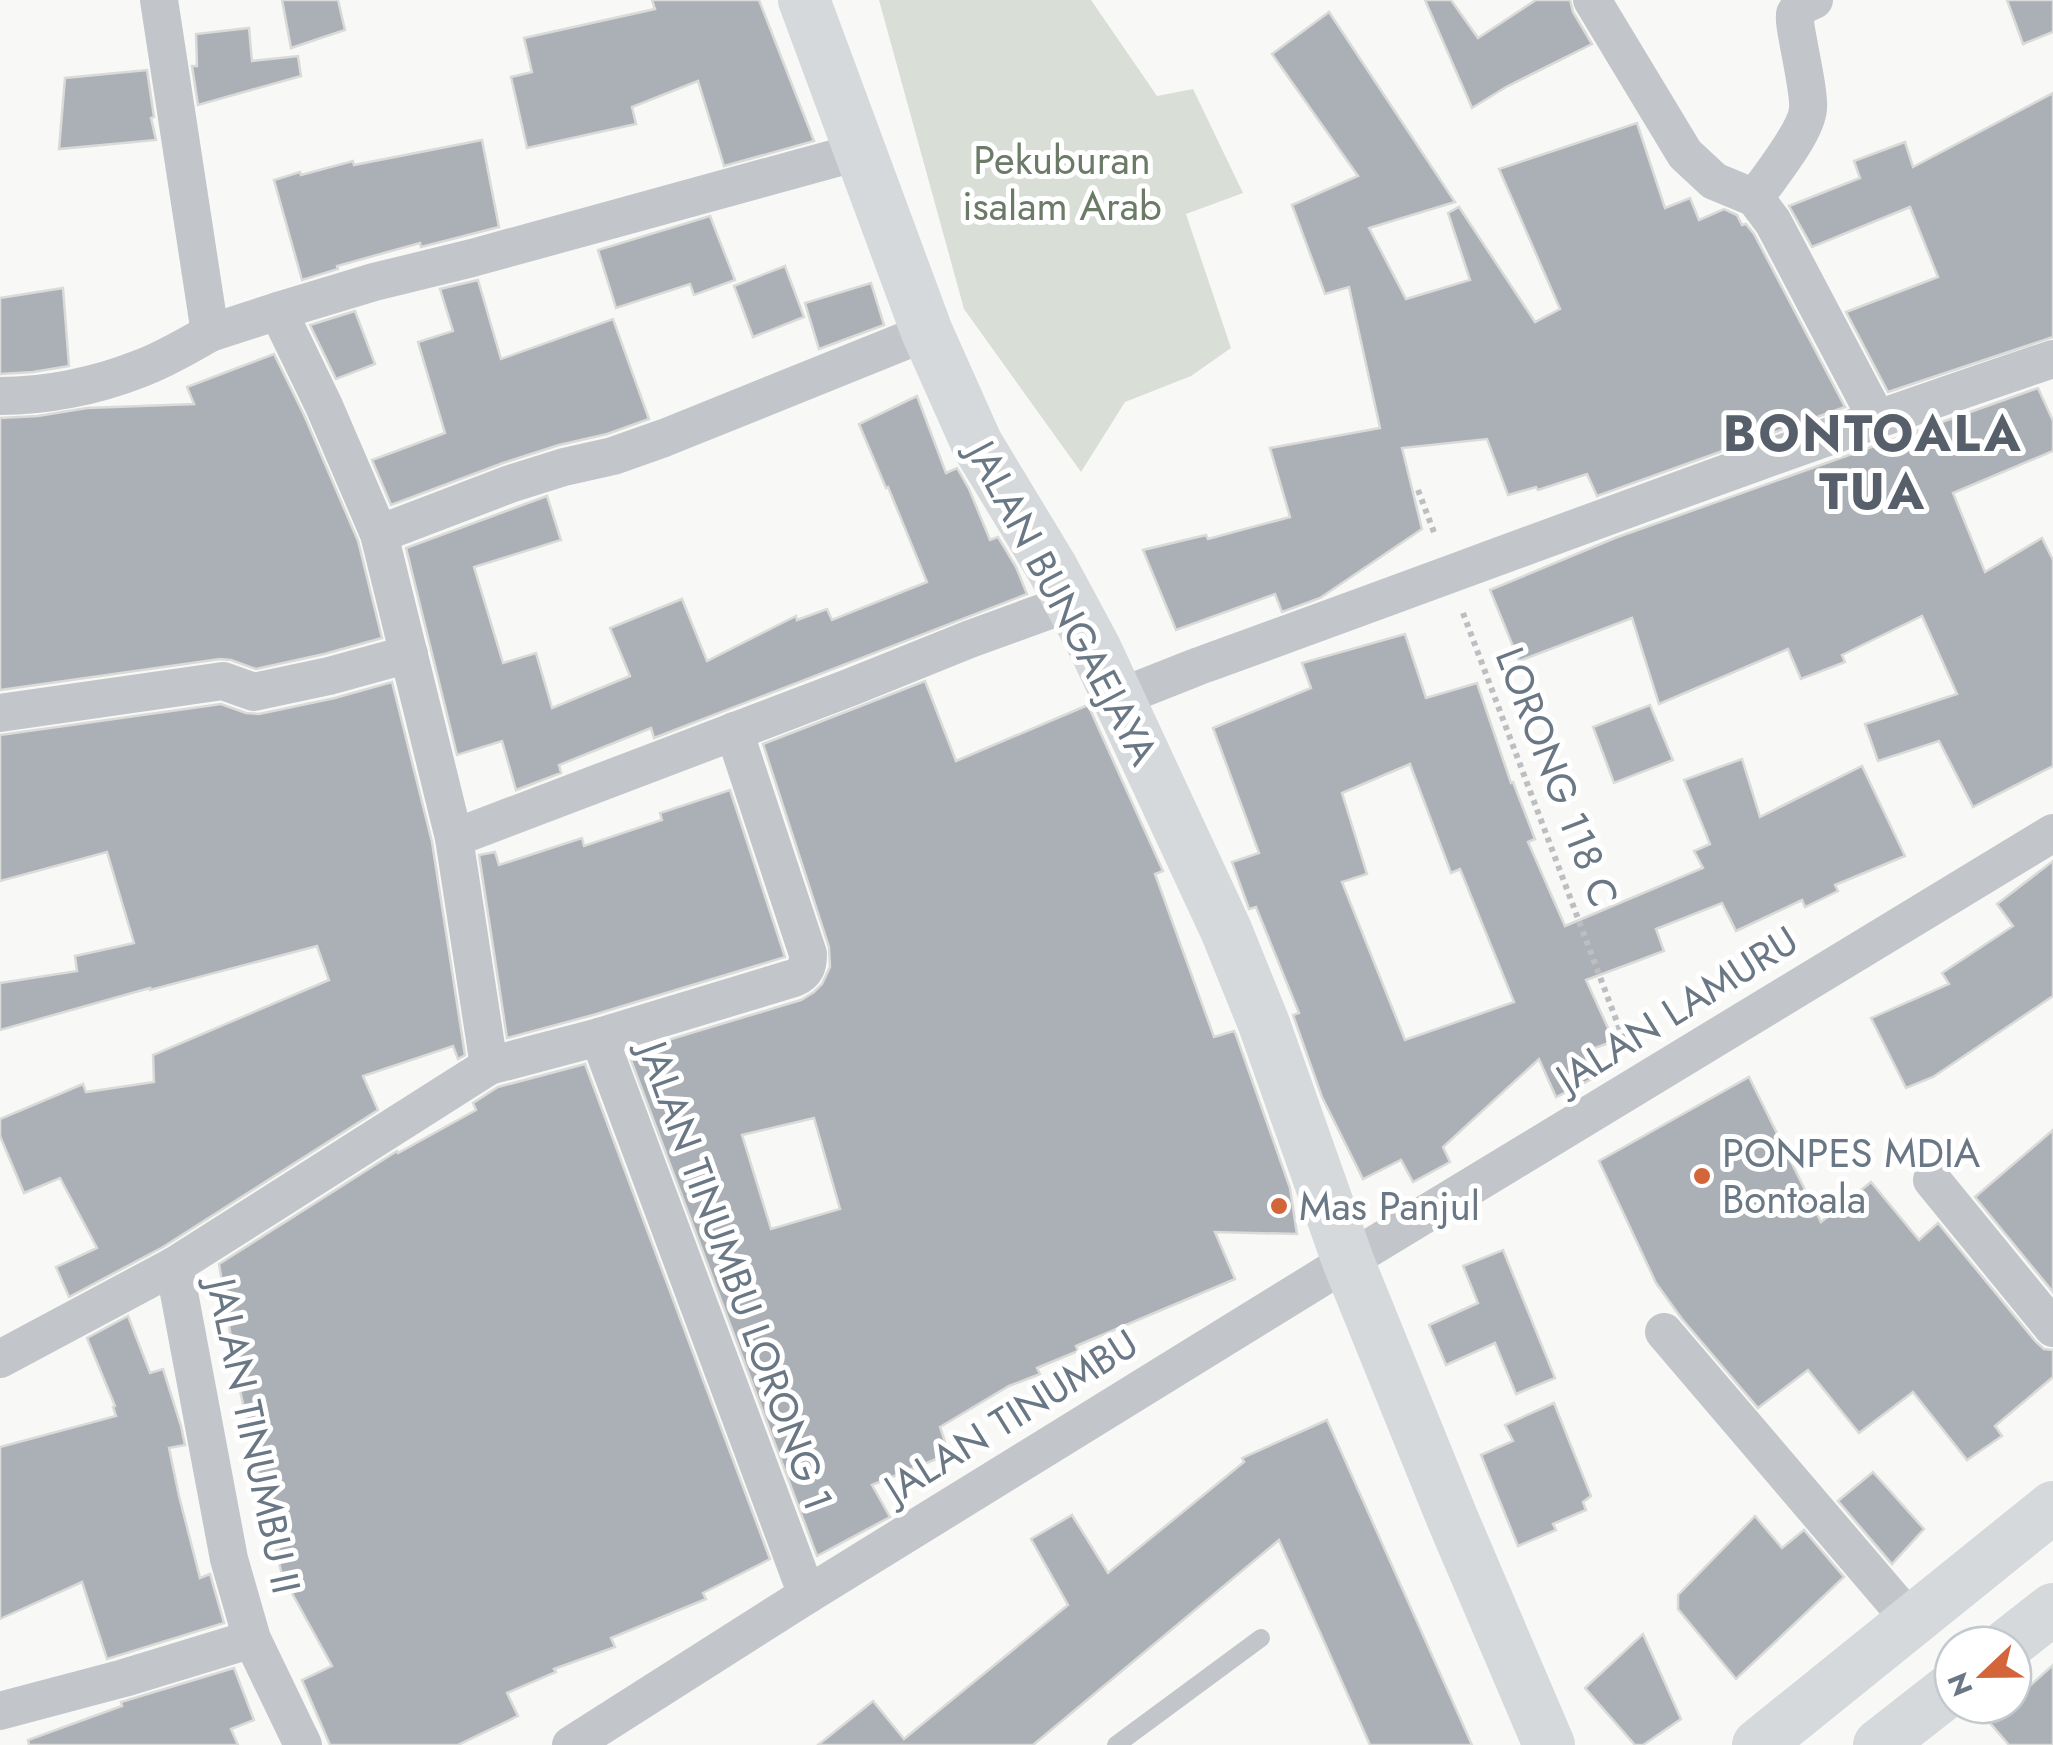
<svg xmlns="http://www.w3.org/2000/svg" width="2053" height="1745" font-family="Jost,sans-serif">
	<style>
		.green { fill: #d9ded7 }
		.building { fill: #aab0b6; stroke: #dadad8; stroke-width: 2.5; fill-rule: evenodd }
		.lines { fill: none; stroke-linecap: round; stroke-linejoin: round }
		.path { stroke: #bcbec1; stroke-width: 6; stroke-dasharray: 5 5; stroke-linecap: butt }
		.lane { stroke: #c2c5c9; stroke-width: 18 }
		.street { stroke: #c2c5c9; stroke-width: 38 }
		.secondary { stroke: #d5d9dc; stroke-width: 52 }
		.poi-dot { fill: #d3653a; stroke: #fff; stroke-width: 4 }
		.labels { text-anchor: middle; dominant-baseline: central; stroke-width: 10; stroke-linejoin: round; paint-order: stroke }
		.park-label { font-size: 40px; fill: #6b7b68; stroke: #fff }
		.street-label { font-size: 40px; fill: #6a7784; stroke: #fff }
		.poi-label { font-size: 40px; fill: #6a7784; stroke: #fff; text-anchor: start }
		.district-label { font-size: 50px; font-weight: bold; letter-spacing: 2.5px; fill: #57606a; stroke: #fff }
	</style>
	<rect width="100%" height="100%" fill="#f8f8f6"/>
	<path class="green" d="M879 0H1091L1157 96 1193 89 1243 193 1186 214 1231 348 1191 376 1125 402 1081 472 964 309Z"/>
	<g class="building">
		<path d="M282 0H338L345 30 291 48Z"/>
		<path d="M652 0H759L814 141 724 166 698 81 632 107 636 124 527 148 511 77 532 72 524 38 655 9Z"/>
		<path d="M1425 0H1451L1478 38 1536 0H1570L1573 12 1592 44 1506 87 1472 108Z"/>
		<path d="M2007 0H2053V32L2023 44Z"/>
		<path d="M1329 12 1455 202 1369 228 1406 299 1470 280 1448 213 1459 207 1535 322 1560 309 1499 169 1637 123 1665 208 1690 198 1699 220 1724 209 1737 215 1742 225 1746 224 1754 234 1845 407 1597 496 1587 474 1538 490 1536 487 1508 495 1487 439 1402 448 1422 529 1320 598 1282 612 1275 594 1176 630 1143 550 1206 535 1208 539 1290 517 1270 448 1380 428 1349 287 1325 294 1292 205 1358 176 1272 54Z"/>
		<path d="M249 28 252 61 298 56 301 76 198 105 192 66H197L196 34Z"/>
		<path d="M147 70 154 117 151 118 156 140 59 149 65 78Z"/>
		<path d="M2053 93V337L1888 392 1846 312 1938 277 1910 207 1812 247 1789 206 1860 178 1854 161 1905 142 1913 167Z"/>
		<path d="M482 140 499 227 421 247 420 243 337 266 338 269 302 280 274 180 300 172 301 175 353 161 354 165Z"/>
		<path d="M710 216 735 280 694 295 690 284 616 308 598 250Z"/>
		<path d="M785 266 804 317 753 337 734 286Z"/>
		<path d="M478 280 501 359 613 319 649 419 607 434 559 445 503 463 391 505 372 460 445 433 418 342 453 331 440 289Z"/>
		<path d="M871 283 884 325 819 349 805 303Z"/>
		<path d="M63 288 69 366 33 372 0 374V298Z"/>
		<path d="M355 311 375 364 336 379 310 325Z"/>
		<path d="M274 354 304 415 358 541 382 638 324 654 256 669 231 660 220 659 0 690V418L38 416 87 408 194 404 187 387Z"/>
		<path d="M2038 388 2053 421V451L1953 493 1985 572 2042 538 2053 560V766L1973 807 1939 741 1878 761 1865 724 1957 694 1922 616 1842 655 1845 662 1801 679 1788 649 1659 704 1632 618 1519 661 1490 590 1615 538Z"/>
		<path d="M917 396 946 473 957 468 969 489 990 540 998 537 1016 567 1027 594 654 738 651 728 559 765 561 773 516 790 502 741 457 755 406 548 547 496 561 540 474 567 503 663 536 653 552 708 630 676 610 628 682 599 707 661 796 616 797 620 827 609 832 620 927 582 888 487 886 488 859 424Z"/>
		<path d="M1405 634 1426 698 1477 683 1511 783 1513 782 1535 839 1528 842 1565 926 1703 868 1694 851 1710 844 1684 780 1742 759 1760 817 1862 766 1905 856 1835 885 1838 891 1805 907 1802 900 1736 931 1722 903 1656 929 1664 951 1586 980 1614 1041 1584 1052 1594 1078 1556 1097 1539 1059 1443 1147 1450 1162 1413 1182 1401 1160 1363 1179 1322 1097 1293 1015 1299 1013 1256 907 1249 909 1232 862 1259 853 1213 728 1311 688 1302 663ZM1410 764 1451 873 1460 869 1514 1002 1405 1040 1342 882 1367 874 1342 793Z"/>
		<path d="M925 681 956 761 1088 705 1163 871 1155 874 1214 1037 1234 1031 1236 1035 1290 1188 1297 1234 1215 1232 1235 1279 1076 1346 1078 1351 1037 1368 1040 1374 1009 1386 940 1427 949 1454 872 1485 890 1517 817 1556 628 1052 801 1000 814 992 822 984 830 967 829 947 763 744ZM814 1118 840 1209 771 1229 742 1135Z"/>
		<path d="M392 682 432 842 465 1055 458 1059 453 1046 363 1076 378 1110 163 1247 69 1297 56 1267 97 1248 60 1178 24 1193 0 1136V1119L83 1084 86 1092 154 1082 153 1055 329 980 317 946 150 990V988L0 1030V983L77 971 75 956 134 943 107 852 0 881V735L221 704 246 713 259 714 335 698Z"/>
		<path d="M1650 705 1673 760 1614 783 1593 727Z"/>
		<path d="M730 790 785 957 593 1015 507 1038 479 855 495 852 499 865 582 838 584 846 662 820 660 813Z"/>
		<path d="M2053 861V996L1933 1077 1906 1088 1871 1018 1949 984 1942 973 2013 926 1997 904Z"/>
		<path d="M585 1064 770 1559 703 1593 706 1599 611 1638 615 1647 554 1669 556 1672 507 1693 518 1716 458 1745H330L302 1680 332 1666 282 1575 276 1550 279 1549 270 1524 239 1386 219 1264 397 1151 398 1153 476 1110 473 1103 498 1087Z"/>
		<path d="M1749 1077 1821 1222 1871 1182 1919 1240 1938 1223 2036 1342 2044 1349 2053 1350V1377L1995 1426 2002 1436 1967 1460 1913 1392 1859 1433 1808 1370 1758 1408 1682 1319 1656 1283 1599 1161Z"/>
		<path d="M2053 1130V1292L1975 1197Z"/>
		<path d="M1503 1250 1555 1378 1516 1394 1495 1343 1446 1365 1429 1325 1478 1303 1463 1266Z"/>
		<path d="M128 1316 150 1373 163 1369 181 1426 185 1445 169 1448 179 1496 200 1578 210 1574 224 1623 107 1659 82 1582 0 1619V1447L116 1416 113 1407 115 1406 87 1338Z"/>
		<path d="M1554 1403 1591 1496 1583 1502 1586 1510 1553 1524 1556 1530 1518 1546 1481 1455 1513 1441 1505 1425Z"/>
		<path d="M1327 1420 1472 1745H1370L1279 1540 1033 1745H818L873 1701 904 1739 1068 1605 1031 1539 1072 1515 1108 1573 1244 1462 1242 1458Z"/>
		<path d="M1873 1472 1924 1529 1892 1564 1838 1501Z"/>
		<path d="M1755 1516 1782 1548 1804 1530 1844 1577 1736 1679 1678 1609V1595Z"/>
		<path d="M1643 1634 1681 1719 1643 1745H1635L1585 1688Z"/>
		<path d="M2053 1665V1745H2009L1990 1723 2009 1705H2013V1701Z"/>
		<path d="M234 1668 254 1720 231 1729 238 1745H29L28 1740 122 1706 121 1702Z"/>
	</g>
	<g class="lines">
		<g class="path">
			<path d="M1418 490 1435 535"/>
			<path d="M1463 613 1626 1046"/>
		</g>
		<path class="lane" d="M1116 1745 1261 1638"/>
		<g class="street">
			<path d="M159 0 210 333 278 311 324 406 379 534 454 838 489 1066 599 1037 807 1595"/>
			<path d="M1592 0 1685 154 1714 181 1755 198 1773 222 1877 419"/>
			<path d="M1755 198C1769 177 1806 133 1808 109 1810 89 1792 22 1795 14 1798 7 1807 3 1814 0"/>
			<path d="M278 311 374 282 472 258 858 152"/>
			<path d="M0 396C46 396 96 386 139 369 164 360 187 346 210 333"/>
			<path d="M379 534 510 484 564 467 613 456 664 438 927 332"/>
			<path d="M1118 698 1199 666C1484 563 1766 455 2053 359"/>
			<path d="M0 713 223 681 254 692 329 676 409 654"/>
			<path d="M454 838 851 687 970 639 1072 602"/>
			<path d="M599 1037 794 978C806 973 808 966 808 954L734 731"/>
			<path d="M1932 1180 2053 1328"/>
			<path d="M174 1266 229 1559 252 1639 303 1745"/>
			<path d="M1664 1332 1910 1620"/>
			<path d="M0 1359 174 1266 489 1066"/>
			<path d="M0 1711 124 1678 252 1639"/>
			<path d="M571 1745 807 1595 1348 1261 2053 833"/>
		</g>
		<g class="secondary">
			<path d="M804 0 927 332 977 444 1052 568 1095 648 1226 930 1264 1024 1348 1261 1453 1520 1549 1745"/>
			<path d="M2007 1645 2053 1609"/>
			<path d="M1758 1745 2053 1507"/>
			<path d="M1879 1745 1953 1687"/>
		</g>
	</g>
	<g class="poi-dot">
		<circle cx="1702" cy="1176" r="10"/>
		<circle cx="1279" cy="1206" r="10"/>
	</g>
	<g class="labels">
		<g class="park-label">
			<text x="1062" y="160">Pekuburan<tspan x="1062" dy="46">isalam Arab</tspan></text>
		</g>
		<g class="street-label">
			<text transform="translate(1063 603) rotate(62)">JALAN BUNGAEJAYA</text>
			<text transform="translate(1557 777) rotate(69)">LORONG 118 C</text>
			<text transform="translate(1677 1009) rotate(-32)">JALAN LAMURU</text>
			<text transform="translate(736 1276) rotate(70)">JALAN TINUMBU LORONG 1</text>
			<text transform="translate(1011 1416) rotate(-32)">JALAN TINUMBU</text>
			<text transform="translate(254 1436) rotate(78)">JALAN TINUMBU II</text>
		</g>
		<g class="poi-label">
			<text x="1722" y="1153">PONPES MDIA<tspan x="1722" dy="46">Bontoala</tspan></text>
			<text x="1299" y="1206">Mas Panjul</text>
		</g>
		<g class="district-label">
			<text x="1873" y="433">BONTOALA<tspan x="1873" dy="58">TUA</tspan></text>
		</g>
	</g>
	<g transform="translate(1983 1675) rotate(248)"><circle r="48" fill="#ffffff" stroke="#c3c9ce" stroke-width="2.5"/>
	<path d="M0-8L18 38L0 25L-18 38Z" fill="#d3653a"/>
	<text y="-15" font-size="28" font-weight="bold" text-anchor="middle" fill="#6a7784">N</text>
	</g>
</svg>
